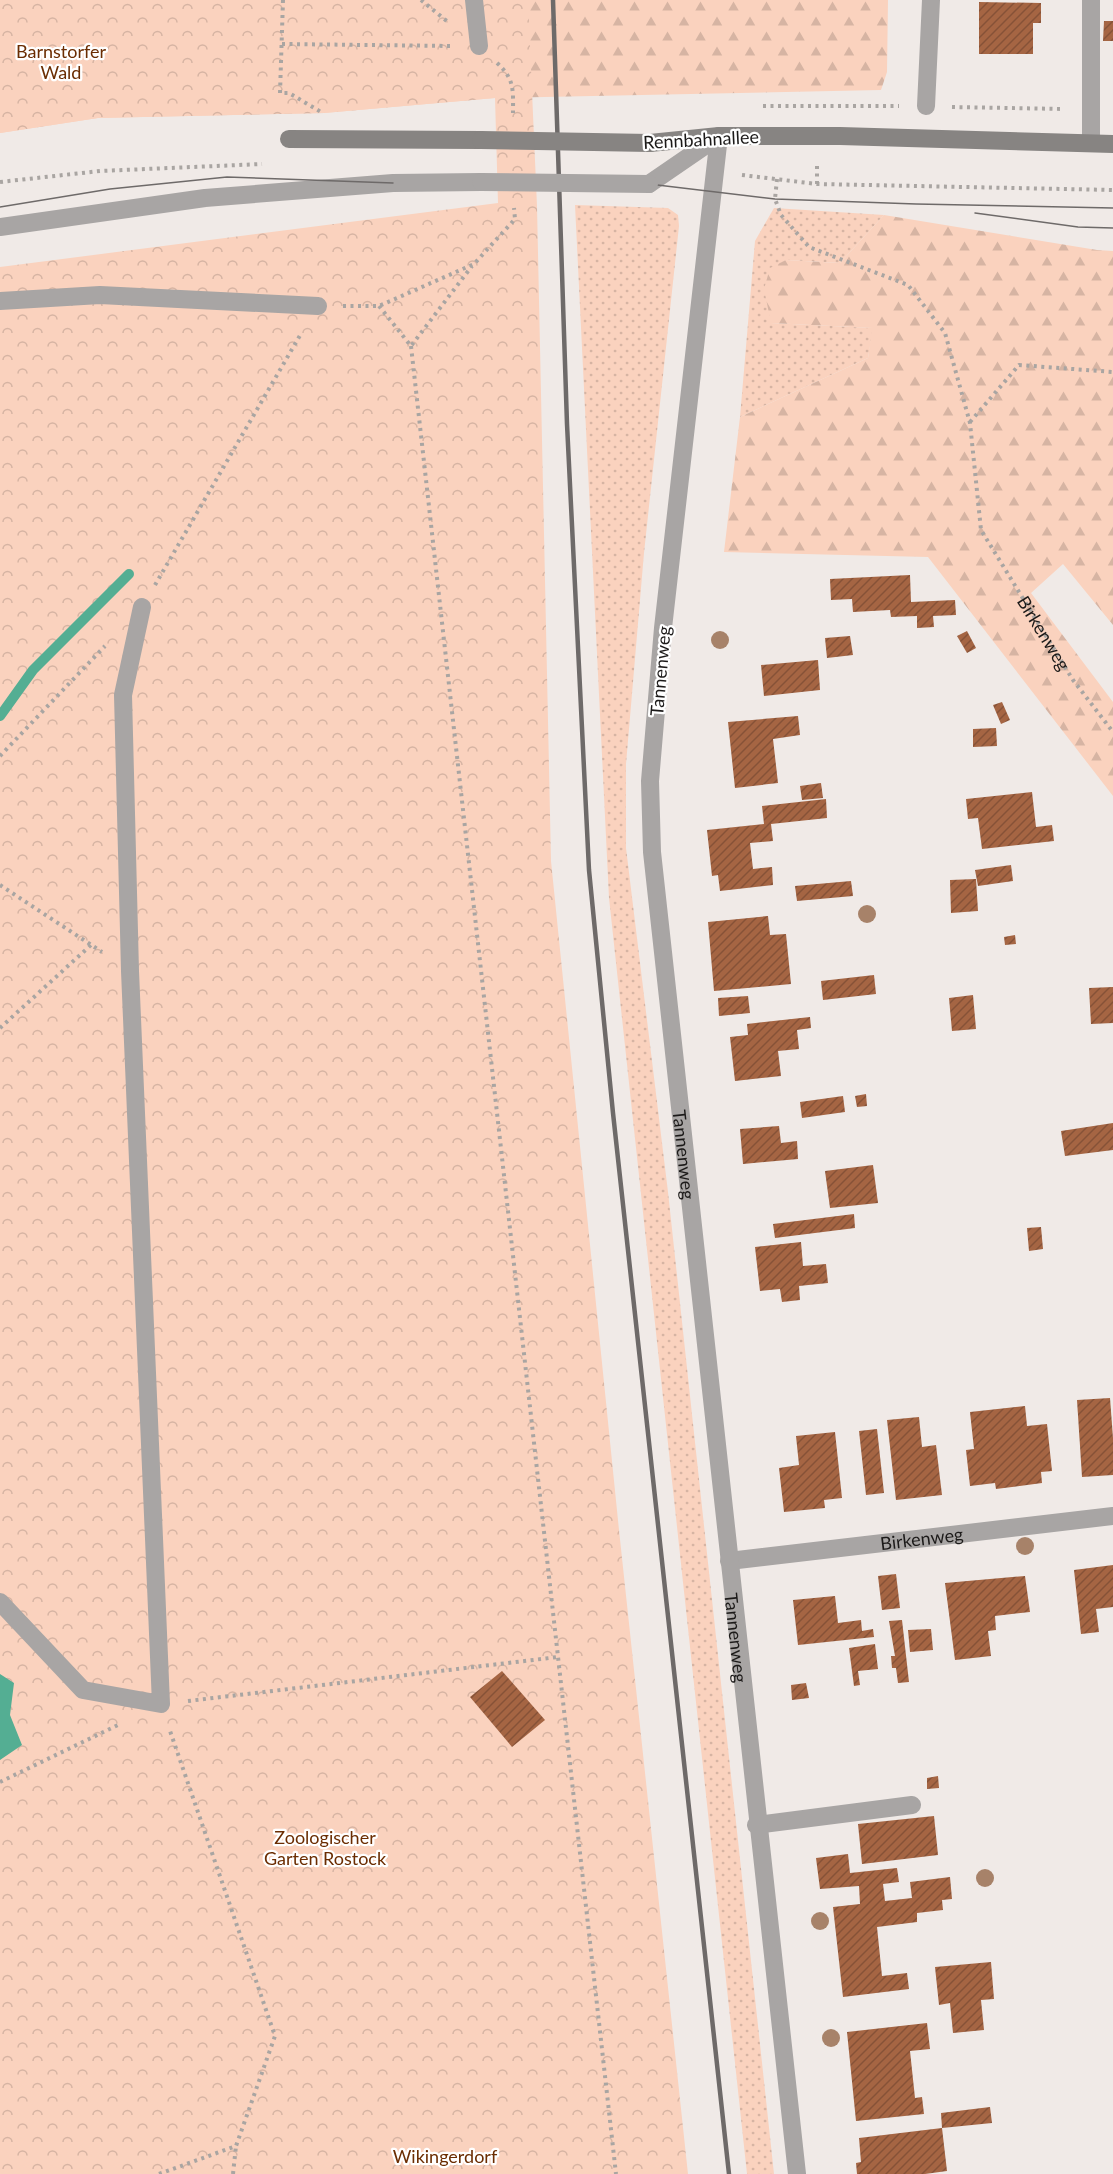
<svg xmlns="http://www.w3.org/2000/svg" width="1113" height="2174" font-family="Lato,sans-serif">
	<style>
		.grass { fill: url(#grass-dots) }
		.forest { fill: url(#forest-firs) }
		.park { fill: url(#park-crowns) }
		.water { fill: #54ae93 }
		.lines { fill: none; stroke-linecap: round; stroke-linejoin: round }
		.stream { stroke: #54ae93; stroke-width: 10 }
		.building { fill: url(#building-hatch) }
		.path { stroke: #a9a5a2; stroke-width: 4; stroke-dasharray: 3 4.5; stroke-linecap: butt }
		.service { stroke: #a8a5a4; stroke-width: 18 }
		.minor { stroke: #a8a5a4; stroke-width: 18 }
		.tertiary { stroke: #a8a5a4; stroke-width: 18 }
		.secondary { stroke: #878482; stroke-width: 18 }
		.tram { stroke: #6e6a69; stroke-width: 1.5 }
		.rail { stroke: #6e6a69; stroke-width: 4.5 }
		.service-bridge { stroke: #a8a5a4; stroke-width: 18 }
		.secondary-bridge { stroke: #878482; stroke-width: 18 }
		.tree { fill: #a78269 }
		.labels { text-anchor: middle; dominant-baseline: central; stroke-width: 4.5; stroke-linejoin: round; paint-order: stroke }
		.park-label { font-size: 18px; fill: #6b2d02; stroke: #fff }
		.street-label { font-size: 18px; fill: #1c1a19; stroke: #fff }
	</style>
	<defs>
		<pattern id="grass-dots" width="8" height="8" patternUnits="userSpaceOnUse" patternTransform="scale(1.5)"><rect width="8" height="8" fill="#fad2be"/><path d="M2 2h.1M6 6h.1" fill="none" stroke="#d6b4a3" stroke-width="1.8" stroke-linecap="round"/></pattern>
		<pattern id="forest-firs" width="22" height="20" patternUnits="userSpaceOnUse" patternTransform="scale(1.5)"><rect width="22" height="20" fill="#fad2be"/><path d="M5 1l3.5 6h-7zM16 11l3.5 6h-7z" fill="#d6b4a3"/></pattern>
		<pattern id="park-crowns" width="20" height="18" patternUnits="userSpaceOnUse" patternTransform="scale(1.5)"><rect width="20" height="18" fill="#fad2be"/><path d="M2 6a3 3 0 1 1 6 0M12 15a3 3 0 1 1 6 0" fill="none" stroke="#d6b4a3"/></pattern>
		<pattern id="building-hatch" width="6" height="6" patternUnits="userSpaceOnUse" patternTransform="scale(1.5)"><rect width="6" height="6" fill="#a56543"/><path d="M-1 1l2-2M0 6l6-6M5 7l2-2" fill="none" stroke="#865237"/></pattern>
	</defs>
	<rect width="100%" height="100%" fill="#f0eae7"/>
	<g class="grass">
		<path d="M575 205 668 208 678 215 679 226 644 553 626 764V848L668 1192 774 2174H747L609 898Z"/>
		<path d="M774 208 884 215 840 263 786 260 771 323 873 328 868 358 740 417 755 241Z"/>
	</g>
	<g class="forest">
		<path d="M0 0H888L887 72 881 90 495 98 324 113 98 118 0 133Z"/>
		<path d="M884 215 1097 250 1113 251V625L1063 564 1031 593 1113 702V796L928 557 724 552 740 417 868 358 872 328 771 323 764 289 770 268 786 260 840 263Z"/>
	</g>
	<path class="park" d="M0 0H528L537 206 551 861 619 1530 688 2174H0V267L498 203 495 98 324 113 98 118 0 133Z"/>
	<path class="water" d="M0 1674 14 1683 10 1715 22 1745 0 1760Z"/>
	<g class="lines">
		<path class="stream" d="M0 716 33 670 129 574"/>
	</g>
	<g class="building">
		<path d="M979 2 1041 3V23H1033V54H979Z"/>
		<path d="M1104 21H1113V41H1103Z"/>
		<path d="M910 575 911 602 955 600 956 615 933 616 934 627 917 628V616L891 617 890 610 853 612 852 599 831 600 830 579Z"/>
		<path d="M967 631 976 648 967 653 957 636Z"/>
		<path d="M850 636 853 655 827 658 825 638Z"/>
		<path d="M818 660 820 690 764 696 761 665Z"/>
		<path d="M1002 702 1010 720 1001 724 993 705Z"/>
		<path d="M798 716 800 735 773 739 778 783 735 788 728 722Z"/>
		<path d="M996 728 997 746 973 747V729Z"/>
		<path d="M821 783 823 798 802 800 800 786Z"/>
		<path d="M1032 792 1036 827 1052 825 1054 841 982 849 978 818 968 819 966 799Z"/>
		<path d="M826 799 827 818 771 824 773 841 750 843 753 869 772 867 773 885 720 891 718 875 712 876 707 830 764 824 762 806Z"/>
		<path d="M1011 865 1013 881 978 886 975 870Z"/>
		<path d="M976 879 978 911 951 913 950 880Z"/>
		<path d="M851 881 853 896 797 901 795 886Z"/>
		<path d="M768 916 770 935 786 934 791 984 714 991 708 922Z"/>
		<path d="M1015 935 1016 944 1005 945 1004 937Z"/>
		<path d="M874 975 876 994 823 1000 821 981Z"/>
		<path d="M1113 987V1023L1091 1024 1089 988Z"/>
		<path d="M973 995 976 1029 952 1031 949 998Z"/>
		<path d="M748 996 750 1013 719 1016 718 998Z"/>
		<path d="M810 1017 811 1028 797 1030 799 1049 778 1051 781 1076 735 1081 730 1037 748 1035 747 1024Z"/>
		<path d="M866 1094 867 1106 857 1107 855 1096Z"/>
		<path d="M843 1096 845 1112 802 1118 800 1102Z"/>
		<path d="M1113 1123V1150L1065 1156 1061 1131Z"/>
		<path d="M779 1126 781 1143 797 1141 798 1159 743 1164 740 1129Z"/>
		<path d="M873 1165 878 1203 830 1208 825 1171Z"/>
		<path d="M854 1214 855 1228 775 1238 773 1224Z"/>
		<path d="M1041 1227 1043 1249 1029 1251 1027 1228Z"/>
		<path d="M801 1242 803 1266 826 1264 828 1283 799 1286 800 1300 782 1302 780 1289 760 1291 755 1247Z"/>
		<path d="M1110 1398 1113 1438V1475L1082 1477 1077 1400Z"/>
		<path d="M1025 1406 1027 1426 1047 1424 1052 1471 1041 1472 1042 1483 996 1489 995 1483 970 1486 966 1450 974 1449 970 1412Z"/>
		<path d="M919 1417 922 1447 936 1445 942 1495 896 1500 887 1420Z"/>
		<path d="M877 1429 884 1493 866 1495 859 1431Z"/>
		<path d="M835 1432 842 1498 824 1500 825 1508 784 1512 779 1468 799 1465 796 1436Z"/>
		<path d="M1113 1565V1607L1096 1609 1099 1632 1081 1634 1074 1570Z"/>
		<path d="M896 1574 900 1608 882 1610 878 1576Z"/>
		<path d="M1025 1576 1030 1612 995 1616 996 1630 988 1631 991 1656 955 1660 945 1583Z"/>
		<path d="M835 1596 838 1623 861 1620 862 1631 873 1629 874 1637 798 1645 793 1600Z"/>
		<path d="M902 1620 909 1682 898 1683 896 1668H892L891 1656H895L889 1621Z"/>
		<path d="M931 1629 933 1650 910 1652 908 1630Z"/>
		<path d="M875 1644 878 1669 858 1671 860 1685 854 1686 849 1648Z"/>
		<path d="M502 1671 545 1720 512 1747 470 1697Z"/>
		<path d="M806 1683 809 1698 792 1700 791 1685Z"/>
		<path d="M938 1776 939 1788 927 1789V1778Z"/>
		<path d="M934 1816 938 1855 862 1864 858 1824Z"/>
		<path d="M848 1854 850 1873 897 1868 899 1882 883 1884 885 1901 912 1898 910 1882 950 1877 952 1899 942 1900 943 1910 917 1913V1922L877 1927 882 1976 907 1973 909 1989 843 1997 833 1907 860 1904 859 1886 820 1889 816 1858Z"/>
		<path d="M991 1962 994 1999 981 2000 984 2030 953 2033 950 2003 939 2005 935 1967Z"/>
		<path d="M927 2023 930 2049 910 2051 915 2098 922 2097 924 2114 856 2121 847 2032Z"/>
		<path d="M990 2107 992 2123 942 2128 941 2113Z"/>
		<path d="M942 2128 947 2171 925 2174H857L856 2163 861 2162 859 2138Z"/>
	</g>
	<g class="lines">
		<g class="path">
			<path d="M283 0 280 93H289L321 112"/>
			<path d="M421 0 448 22"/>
			<path d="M282 44 452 46"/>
			<path d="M497 63C515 79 513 91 513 113"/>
			<path d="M763 106H899"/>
			<path d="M952 107 1064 109"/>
			<path d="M742 175 817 184 1113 190"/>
			<path id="s1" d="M777 179 775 199 781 215 809 247 908 285 945 333 970 423 981 530 1073 680 1113 732"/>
			<path d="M0 182 100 171 262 164"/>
			<path d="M817 184V163"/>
			<path d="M343 306H379L474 264 515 219 514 208"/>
			<path d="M379 306 411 346 472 266"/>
			<path d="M411 346 616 2174"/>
			<path d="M970 422 1019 365 1113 372"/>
			<path d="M155 585 302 332"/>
			<path d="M0 756 105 646"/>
			<path d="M0 885 102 952"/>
			<path d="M0 1028 91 945"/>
			<path d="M188 1701 558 1657"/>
			<path d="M0 1782 118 1725"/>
			<path d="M159 2174 236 2146 275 2036 169 1728"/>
			<path d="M233 2174 236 2146"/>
		</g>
		<g class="service">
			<path d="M474 0 479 46"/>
			<path d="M1091 143V0"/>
			<path d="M649 184 719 136"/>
			<path d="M0 227 205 198 393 183 481 182"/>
			<path d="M0 301 100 295 318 306"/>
			<path d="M0 1602 83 1690 161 1704 130 971 123 695 142 607"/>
			<path d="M756 1825 912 1805"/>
		</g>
		<g class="minor">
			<path d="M926 106 931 0"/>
			<path id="s2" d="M729 1561 1113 1516"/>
		</g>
		<path class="tertiary" id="s3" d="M719 136 663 628 650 781 652 852C699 1293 745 1734 797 2174"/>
		<g class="secondary">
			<path d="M289 139 481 140"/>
			<path d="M650 143 719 136H840L1113 144"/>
		</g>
		<g class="tram">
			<path d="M649 184 775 199 916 204 1113 208"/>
			<path d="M0 207 110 189 227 177 393 183"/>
			<path d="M975 213 1078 227 1113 228"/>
		</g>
		<path class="rail" d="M553 0 567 424 589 870 613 1113 729 2174"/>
		<path class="service-bridge" d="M481 182 649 184"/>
		<path class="secondary-bridge" d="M481 140 650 143"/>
	</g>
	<g class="tree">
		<circle cx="720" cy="640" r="9"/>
		<circle cx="867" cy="914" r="9"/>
		<circle cx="1025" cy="1546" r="9"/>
		<circle cx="985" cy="1878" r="9"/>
		<circle cx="820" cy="1921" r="9"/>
		<circle cx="831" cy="2038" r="9"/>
	</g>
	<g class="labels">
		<g class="park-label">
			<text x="61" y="51">Barnstorfer<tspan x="61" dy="21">Wald</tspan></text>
			<text x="325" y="1837">Zoologischer<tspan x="325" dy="21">Garten Rostock</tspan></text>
			<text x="445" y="2156">Wikingerdorf</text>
		</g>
		<g class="street-label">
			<text transform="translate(701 139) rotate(-3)">Rennbahnallee</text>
			<text stroke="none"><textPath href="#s1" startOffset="568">Birkenweg</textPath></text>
			<text transform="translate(660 671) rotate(-85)">Tannenweg</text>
			<text stroke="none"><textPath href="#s3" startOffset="1024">Tannenweg</textPath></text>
			<text stroke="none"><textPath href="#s2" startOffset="194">Birkenweg</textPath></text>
			<text stroke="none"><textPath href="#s3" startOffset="1510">Tannenweg</textPath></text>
		</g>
	</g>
</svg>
